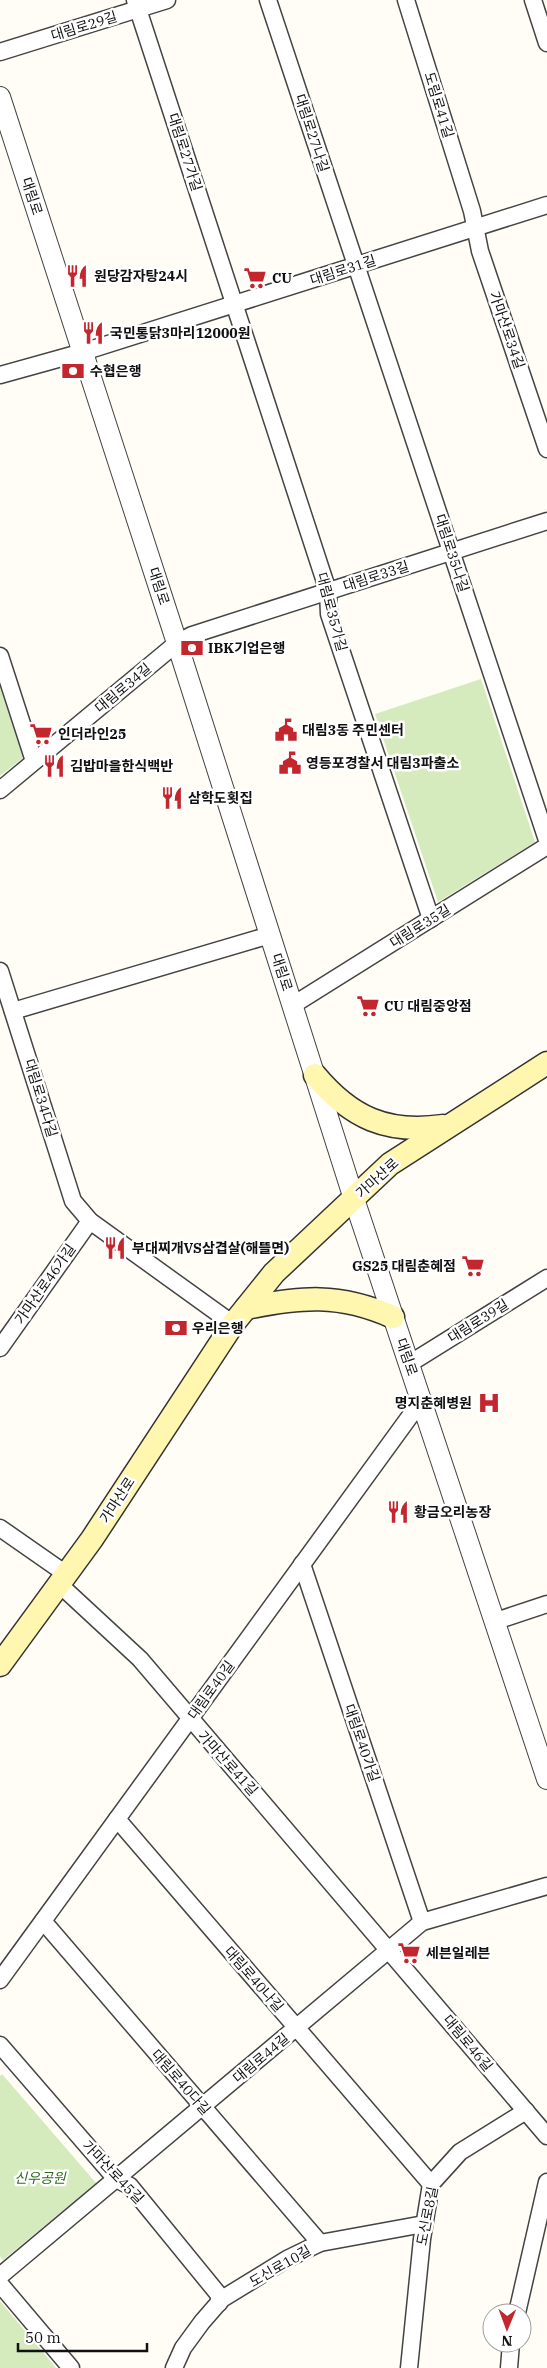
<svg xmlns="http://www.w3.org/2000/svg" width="547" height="2368" font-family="'IBM Plex Serif','Noto Sans KR',serif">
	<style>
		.green { fill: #d5ebbd }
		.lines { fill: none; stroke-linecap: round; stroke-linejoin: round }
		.minor-casing { stroke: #444; stroke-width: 19 }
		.tertiary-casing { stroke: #444; stroke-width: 22 }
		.secondary-casing { stroke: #333; stroke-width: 25 }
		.minor { stroke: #fff; stroke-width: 16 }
		.tertiary { stroke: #fff; stroke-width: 20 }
		.secondary { stroke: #fff6b0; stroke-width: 22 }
		.labels { text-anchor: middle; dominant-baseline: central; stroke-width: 5; stroke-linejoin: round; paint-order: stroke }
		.street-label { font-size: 14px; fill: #111; stroke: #fff }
		.poi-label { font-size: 14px; font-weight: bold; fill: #111; stroke: #fff; text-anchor: start }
		.park-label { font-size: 14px; font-style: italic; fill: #2f6b1f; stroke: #fff }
	</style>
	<rect width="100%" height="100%" fill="#fffdf5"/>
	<g class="green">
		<path d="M481 679 535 842 438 902 375 714Z"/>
		<path d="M0 683 24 757 0 776Z"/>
		<path d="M2 2074 96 2183 3 2260 0 2256V2076Z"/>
		<path d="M0 2301 56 2368H0Z"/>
	</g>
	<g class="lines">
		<defs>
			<g id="minor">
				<path d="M135 0 328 591 329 614 431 919"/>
				<path d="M268 0 547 840"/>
				<path d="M406 0 472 211 480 251 547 449"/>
				<path d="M533 0 547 43"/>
				<path d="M0 52 167 0"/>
				<path d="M0 375 83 352 547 205"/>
				<path d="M0 656 34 761"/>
				<path d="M0 790 177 643 192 635 547 521"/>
				<path d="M0 971 73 1201 90 1221 233 1324"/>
				<path d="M293 1005 547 846"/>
				<path d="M13 1011 270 935"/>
				<path d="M0 1348 90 1221"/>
				<path d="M409 1364 547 1278"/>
				<path d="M0 1528 66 1574"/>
				<path d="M302 1564 422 1922"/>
				<path d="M59 1584 140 1659 547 2136"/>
				<path d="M496 1621 547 1604"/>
				<path d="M117 1819 431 2184"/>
				<path d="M43 1921 320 2243"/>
				<path d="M0 1980 421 1401"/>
				<path d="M0 2045 116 2179 130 2186 219 2295V2303"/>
				<path d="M0 2276 422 1922 547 1886"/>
				<path d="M0 2284 71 2368"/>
				<path d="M517 2313 547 2182"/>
				<path d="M174 2368 183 2348 202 2322 222 2299 287 2259 320 2243 424 2224"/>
				<path d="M409 2368 422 2239 431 2184 460 2152 526 2111"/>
				<path d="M509 2368 511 2343"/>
			</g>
			<path id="tertiary" d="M0 97 177 643 354 1199 547 1779"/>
			<g id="secondary">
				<path d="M315 1075C351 1118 387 1134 443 1126"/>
				<path d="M246 1308C301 1297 339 1293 393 1317"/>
				<path d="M0 1665 92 1539 233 1324 274 1273 390 1164 547 1063"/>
			</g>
		</defs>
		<use href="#minor" class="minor-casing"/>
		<use href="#tertiary" class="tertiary-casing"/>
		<use href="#secondary" class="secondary-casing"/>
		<use href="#minor" class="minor"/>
		<use href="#tertiary" class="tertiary"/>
		<use href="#secondary" class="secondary"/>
	</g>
	<defs>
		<symbol id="restaurant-bare" viewBox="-9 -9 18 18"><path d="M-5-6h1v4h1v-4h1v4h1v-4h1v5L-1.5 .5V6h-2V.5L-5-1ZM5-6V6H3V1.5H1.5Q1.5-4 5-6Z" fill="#c4262e" stroke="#fff" stroke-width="2.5" paint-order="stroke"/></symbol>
		<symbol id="supermarket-bare" viewBox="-9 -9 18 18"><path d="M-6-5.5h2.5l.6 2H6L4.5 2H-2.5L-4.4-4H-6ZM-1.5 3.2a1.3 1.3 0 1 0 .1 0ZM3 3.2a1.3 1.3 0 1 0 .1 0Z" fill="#c4262e" stroke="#fff" stroke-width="2.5" paint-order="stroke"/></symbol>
		<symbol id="bank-bare" viewBox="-9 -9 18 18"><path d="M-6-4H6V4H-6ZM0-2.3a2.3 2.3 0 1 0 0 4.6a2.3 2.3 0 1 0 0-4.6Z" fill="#c4262e" stroke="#fff" stroke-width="2.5" paint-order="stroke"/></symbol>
		<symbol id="civic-bare" viewBox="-9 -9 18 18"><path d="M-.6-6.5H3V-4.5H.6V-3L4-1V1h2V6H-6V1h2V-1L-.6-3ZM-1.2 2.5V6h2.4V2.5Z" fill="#c4262e" stroke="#fff" stroke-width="2.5" paint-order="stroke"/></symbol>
		<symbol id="hospital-bare" viewBox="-9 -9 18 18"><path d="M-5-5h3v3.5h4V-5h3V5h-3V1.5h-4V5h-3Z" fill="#c4262e" stroke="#fff" stroke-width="2.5" paint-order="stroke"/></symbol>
	</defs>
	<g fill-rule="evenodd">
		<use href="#restaurant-bare" x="61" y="260" width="32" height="32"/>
		<use href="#supermarket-bare" x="239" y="262" width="32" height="32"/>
		<use href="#restaurant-bare" x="77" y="317" width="32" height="32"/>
		<use href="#bank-bare" x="57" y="355" width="32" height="32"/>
		<use href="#bank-bare" x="176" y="632" width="32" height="32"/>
		<use href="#civic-bare" x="270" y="714" width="32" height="32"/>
		<use href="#supermarket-bare" x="25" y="718" width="32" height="32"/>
		<use href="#civic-bare" x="274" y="747" width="32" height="32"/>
		<use href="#restaurant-bare" x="38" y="750" width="32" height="32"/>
		<use href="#restaurant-bare" x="156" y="782" width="32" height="32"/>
		<use href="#supermarket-bare" x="352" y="990" width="32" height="32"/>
		<use href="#restaurant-bare" x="99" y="1232" width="32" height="32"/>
		<use href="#supermarket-bare" x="457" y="1250" width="32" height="32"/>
		<use href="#bank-bare" x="160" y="1312" width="32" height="32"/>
		<use href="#hospital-bare" x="473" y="1387" width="32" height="32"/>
		<use href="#restaurant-bare" x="382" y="1496" width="32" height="32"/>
		<use href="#supermarket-bare" x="393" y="1937" width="32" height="32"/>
	</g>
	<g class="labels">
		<g class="street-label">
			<text transform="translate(84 26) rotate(-17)">대림로29길</text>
			<text transform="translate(439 105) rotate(73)">도림로41길</text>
			<text transform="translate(312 133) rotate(72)">대림로27나길</text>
			<text transform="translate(185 152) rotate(72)">대림로27가길</text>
			<text transform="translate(32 196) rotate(72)">대림로</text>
			<text transform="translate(343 270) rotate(-18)">대림로31길</text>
			<text transform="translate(507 330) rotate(71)">가마산로34길</text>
			<text transform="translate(452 553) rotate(72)">대림로35나길</text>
			<text transform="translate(376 576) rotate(-18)">대림로33길</text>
			<text transform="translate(159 586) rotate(72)">대림로</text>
			<text transform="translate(332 612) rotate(75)">대림로35가길</text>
			<text transform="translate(123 688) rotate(-40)">대림로34길</text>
			<text transform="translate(420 926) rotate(-32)">대림로35길</text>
			<text transform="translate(282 972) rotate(72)">대림로</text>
			<text transform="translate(41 1098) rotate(73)">대림로34다길</text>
			<text transform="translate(377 1178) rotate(-42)">가마산로</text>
			<text transform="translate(45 1284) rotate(-55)">가마산로46가길</text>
			<text transform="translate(478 1321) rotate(-32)">대림로39길</text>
			<text transform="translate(407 1357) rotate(71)">대림로</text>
			<text transform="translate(117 1500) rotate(-57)">가마산로</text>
			<text transform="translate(211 1690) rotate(-54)">대림로40길</text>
			<text transform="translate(362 1743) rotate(71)">대림로40가길</text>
			<text transform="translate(228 1763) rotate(48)">가마산로41길</text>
			<text transform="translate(254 1979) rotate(49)">대림로40나길</text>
			<text transform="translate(468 2043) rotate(50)">대림로46길</text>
			<text transform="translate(261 2058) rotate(-40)">대림로44길</text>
			<text transform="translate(181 2082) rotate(49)">대림로40다길</text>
			<text transform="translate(113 2172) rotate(46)">가마산로45길</text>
			<text transform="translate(427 2216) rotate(-79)">도신로8길</text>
			<text transform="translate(280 2266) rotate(-30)">도신로10길</text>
		</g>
		<g class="poi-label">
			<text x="94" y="276">원당감자탕24시</text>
			<text x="272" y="278">CU</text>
			<text x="110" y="333">국민통닭3마리12000원</text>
			<text x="90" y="371">수협은행</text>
			<text x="208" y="648">IBK기업은행</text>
			<text x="302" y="730">대림3동 주민센터</text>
			<text x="58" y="734">인더라인25</text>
			<text x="306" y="763">영등포경찰서 대림3파출소</text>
			<text x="70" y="766">김밥마을한식백반</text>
			<text x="188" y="798">삼학도횟집</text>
			<text x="384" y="1006">CU 대림중앙점</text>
			<text x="132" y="1248">부대찌개VS삼겹살(해뜰면)</text>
			<text x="456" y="1266" text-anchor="end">GS25 대림춘혜점</text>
			<text x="192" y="1328">우리은행</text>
			<text x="472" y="1403" text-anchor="end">명지춘혜병원</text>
			<text x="414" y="1512">황금오리농장</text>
			<text x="426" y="1953">세븐일레븐</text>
		</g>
		<g class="park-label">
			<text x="40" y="2178">신우공원</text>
		</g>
	</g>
	<g transform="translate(507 2328) rotate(181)"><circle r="24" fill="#ffffff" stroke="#a0a0a0"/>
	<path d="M0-4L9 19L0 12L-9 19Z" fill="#c4262e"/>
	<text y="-8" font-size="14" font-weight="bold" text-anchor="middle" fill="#111111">N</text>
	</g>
	<path d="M18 2343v8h129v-8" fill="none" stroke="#111111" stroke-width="2.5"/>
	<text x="25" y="2343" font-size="15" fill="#111111" stroke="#ffffff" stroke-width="4" paint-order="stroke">50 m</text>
</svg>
